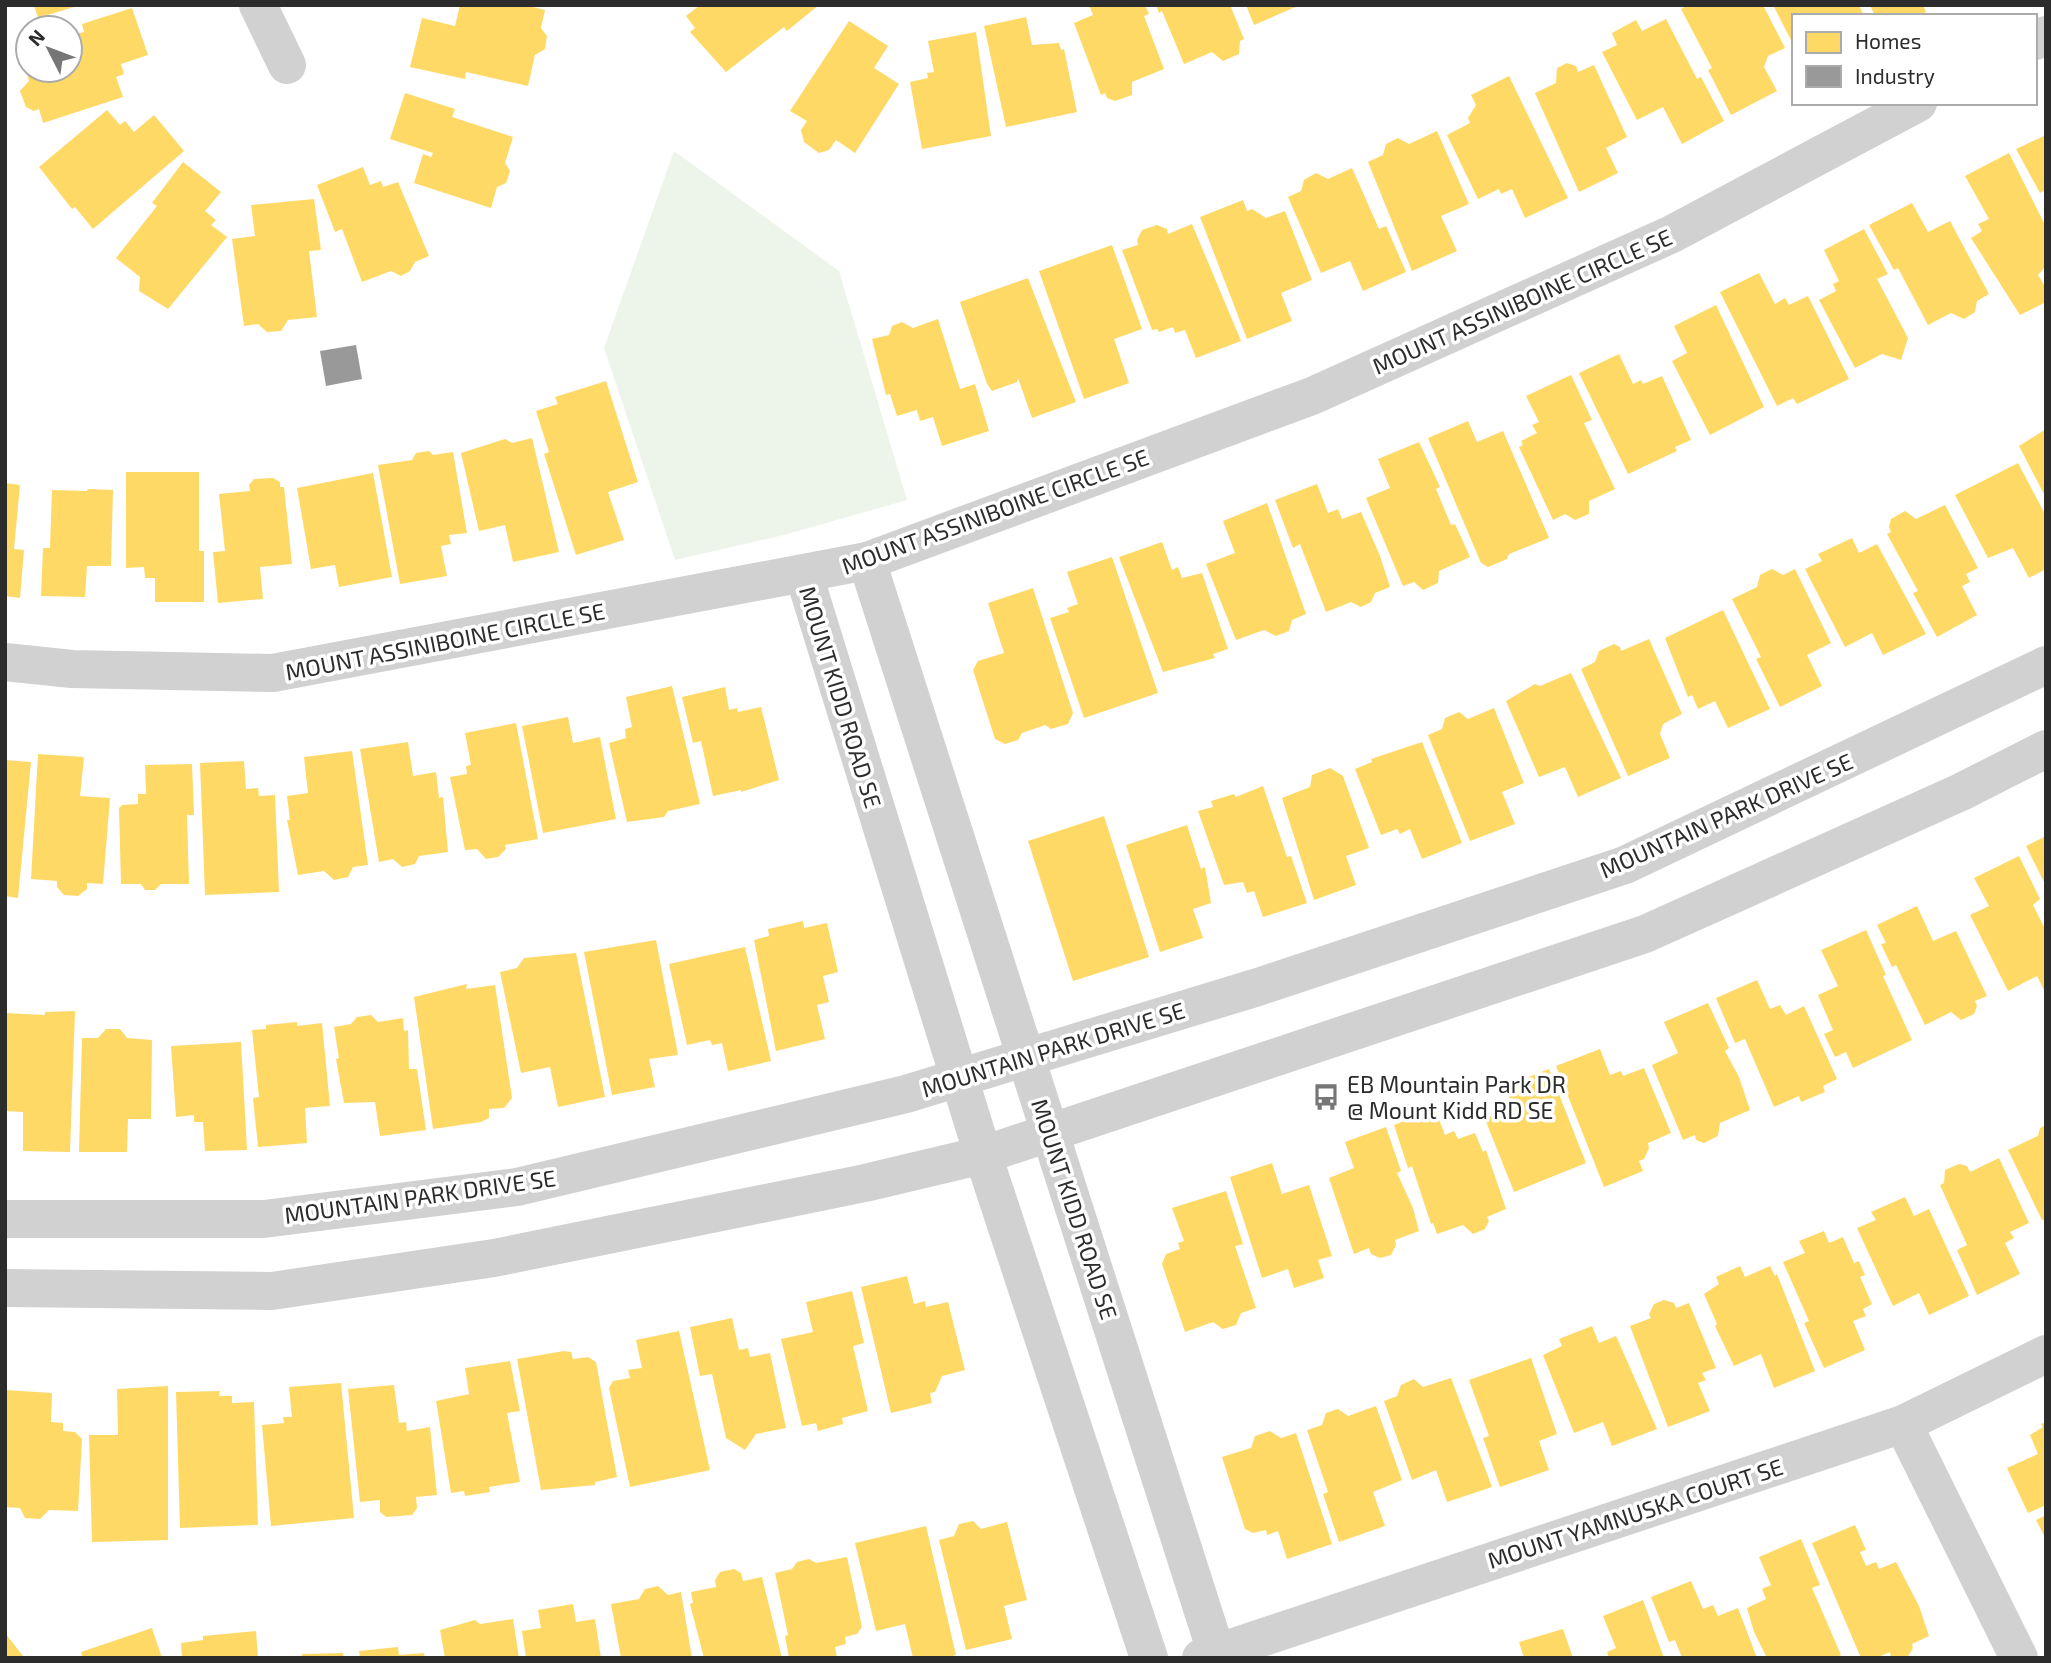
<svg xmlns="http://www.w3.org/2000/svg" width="2051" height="1663" font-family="'Exo 2',sans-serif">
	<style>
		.green { fill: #edf5ea }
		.homes { fill: #ffd966 }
		.industry { fill: #999 }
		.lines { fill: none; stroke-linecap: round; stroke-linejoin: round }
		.minor { stroke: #d1d1d1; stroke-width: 38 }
		.tertiary { stroke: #d1d1d1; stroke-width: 38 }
		.labels { text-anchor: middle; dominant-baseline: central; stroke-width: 7; stroke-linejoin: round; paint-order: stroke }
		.street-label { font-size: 23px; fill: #2c2c2c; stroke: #fff }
		.poi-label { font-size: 23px; fill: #2c2c2c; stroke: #fff; text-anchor: start }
	</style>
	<rect width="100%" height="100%" fill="#fff"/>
	<path class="green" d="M674 151 839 271 907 500 784 535 675 560 604 348Z"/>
	<g class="homes">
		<path d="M34 5H77V6L38 18Z"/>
		<path d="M460 5H525L545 10 541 28 547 36 545 49 535 55 528 86 466 72 465 79 410 67 422 18 455 26Z"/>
		<path d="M700 5H819L787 31 784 27 726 72 690 32 695 28 686 16Z"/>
		<path d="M1089 5H1145L1149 14 1144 16 1164 69 1132 82V95L1115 101 1107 98 1105 93 1101 95 1074 23 1093 15Z"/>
		<path d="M1156 5H1230L1244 39 1240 41 1239 54 1223 61 1212 52 1184 64 1162 11 1159 13Z"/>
		<path d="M1246 5H1300L1254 25Z"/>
		<path d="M1688 5H1763L1785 48 1768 56 1764 67 1777 91 1731 115 1708 70 1712 68 1681 9Z"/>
		<path d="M1773 5H1859L1864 16H1794L1792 42Z"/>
		<path d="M1870 5H1923L1926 12 1920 16H1875Z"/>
		<path d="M132 8 148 55 121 64 124 74 116 77 123 97 43 123 39 109 34 111 26 107 20 91 29 81 20 52 28 50V70H70V36L84 32 82 24Z"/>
		<path d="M1026 17 1032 45 1059 43 1061 50 1064 49 1077 112 1006 127 984 26Z"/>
		<path d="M1666 19 1697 79 1701 77 1724 121 1682 144 1663 107 1637 120 1602 52 1617 45 1612 33 1636 20 1642 31Z"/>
		<path d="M849 21 888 46 874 68 899 84 855 153 836 140 829 150 819 153 804 142 801 130 807 121 790 111Z"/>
		<path d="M976 32 991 136 922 149 910 82 928 78 927 73 934 72 928 41Z"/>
		<path d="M1567 63 1576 66 1578 72 1594 65 1627 137 1606 148 1618 173 1579 192 1535 93 1556 83 1557 68Z"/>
		<path d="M1509 76 1568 198 1525 218 1512 189 1501 194 1499 189 1478 199 1447 135 1470 123 1468 118 1476 105 1471 95Z"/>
		<path d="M405 93 455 109 452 117 513 137 505 163 510 171 506 183 497 187 491 208 414 183 423 154 431 157 433 153 390 139Z"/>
		<path d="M107 110 120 125 125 121 134 132 154 115 184 151 93 229 75 207 72 209 39 167Z"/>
		<path d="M1437 131 1469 204 1441 216 1457 251 1412 271 1368 162 1383 155 1386 144 1398 138 1409 144Z"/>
		<path d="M2046 135V196L2043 191 2040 193 2016 149Z"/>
		<path d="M2009 153 2046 227V266L2038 275 2046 288V302L2020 315 1971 238 1982 231 1978 224 1989 219 1965 176Z"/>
		<path d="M183 162 221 192 205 211 216 220 211 225 227 237 168 309 139 291 140 277 116 258 157 206 152 203Z"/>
		<path d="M363 167 370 185 381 181 383 187 398 182 429 256 415 262 410 271 401 276 391 271 362 282 342 229 335 232 317 185Z"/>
		<path d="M1352 168 1379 229 1386 226 1406 272 1363 291 1350 261 1321 273 1288 197 1301 191 1304 180 1316 173 1328 179Z"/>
		<path d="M314 199 321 250 309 251 317 317 288 320 281 331 267 332 258 324 244 326 232 239 255 236 251 205Z"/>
		<path d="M1243 200 1247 211 1252 209 1266 218 1285 211 1312 280 1281 293 1292 321 1247 339 1200 217Z"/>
		<path d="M1912 203 1928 232 1950 221 1989 294 1977 301 1975 312 1964 319 1951 313 1928 325 1898 268 1894 270 1869 225Z"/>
		<path d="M1192 224 1241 341 1196 358 1185 330 1175 333 1173 327 1159 332 1157 329 1152 330 1122 250 1138 245 1137 240 1142 230 1157 225 1167 229 1168 234Z"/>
		<path d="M1864 229 1888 274 1877 279 1908 338 1901 360 1882 354 1855 368 1819 300 1836 291 1833 284 1839 281 1824 250Z"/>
		<path d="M1112 245 1142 329 1114 339 1129 383 1084 399 1039 271Z"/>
		<path d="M1759 273 1775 304 1785 298 1789 305 1808 296 1849 379 1797 404 1793 398 1777 406 1720 292Z"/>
		<path d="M1028 278 1076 402 1032 418 1018 378 1017 382 992 391 987 384 960 302Z"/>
		<path d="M1716 305 1764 407 1710 435 1672 361 1687 353 1674 326Z"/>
		<path d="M938 319 960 389 975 384 989 431 942 446 933 417 920 421 917 410 897 416 890 394 886 395 872 339 889 335 892 326 902 322 913 328Z"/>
		<path d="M1619 354 1633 384 1641 380 1643 384 1662 376 1691 440 1675 447 1677 451 1628 474 1579 373Z"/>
		<path d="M1571 375 1592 420 1584 423 1615 489 1589 501V514L1575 520 1565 514 1553 520 1519 447 1523 445 1521 441 1537 433 1532 425 1539 422 1526 396Z"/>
		<path d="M606 381 638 482 608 492 624 540 576 555 544 454 549 452 536 411 558 404 555 397Z"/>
		<path d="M1468 421 1477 442 1503 431 1549 538 1509 554 1507 559 1488 567 1481 563 1428 438Z"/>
		<path d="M2046 429V498L2019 446Z"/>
		<path d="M532 438 559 552 513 562 505 525 479 531 461 453 505 439 512 443Z"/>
		<path d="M1419 442 1440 487 1436 489 1451 525 1455 524 1470 557 1439 571 1438 583 1423 590 1414 582 1403 586 1366 498 1390 488 1378 459Z"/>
		<path d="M429 451 433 455 453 452 467 533 449 535 451 544 441 546 447 576 400 584 378 465 412 460 416 453Z"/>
		<path d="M2018 463 2046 516V569L2029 578 2013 548 1988 558 1955 495Z"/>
		<path d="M126 472H199V551H204V602H155V578H145L144 567 126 568Z"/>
		<path d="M373 473 392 577 339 587 335 565 311 569 297 488Z"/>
		<path d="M273 478 280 482V487H284L292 564 260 567 263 599 218 603 213 552 225 551 219 494 250 491 249 485 254 479Z"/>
		<path d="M5 483 20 485 14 549 24 550 20 598 5 596Z"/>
		<path d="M1317 484 1328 513 1338 509 1342 519 1361 512 1380 556 1390 587 1375 593 1371 602 1361 607 1351 602 1326 612 1300 544 1293 548 1275 500Z"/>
		<path d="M88 489 113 490 111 566H87L85 597 41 596 43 548H50L52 490 87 491Z"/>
		<path d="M1267 503 1306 614 1292 620 1289 631 1276 636 1264 630 1236 640 1206 564 1235 553 1223 521Z"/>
		<path d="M1945 505 1978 568 1966 574 1970 582 1962 586 1977 615 1937 637 1913 593 1918 591 1887 534 1891 532 1889 527 1891 519 1905 511 1916 519Z"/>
		<path d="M1852 538 1859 553 1877 544 1926 634 1883 655 1872 633 1845 647 1805 569 1822 561 1818 554Z"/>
		<path d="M1162 542 1172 570 1178 567 1182 578 1202 573 1228 649 1213 654 1215 658 1163 672 1119 557Z"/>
		<path d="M1112 557 1158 693 1084 718 1050 618 1069 612 1067 608 1078 604 1067 572Z"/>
		<path d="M1772 569 1783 575 1795 569 1831 643 1807 655 1822 686 1780 707 1756 659 1761 657 1732 599 1757 587 1760 575Z"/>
		<path d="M1033 588 1073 713 1068 724 1051 729 1045 725 1022 733 1018 740 1005 744 995 739 973 670 978 661 1004 653 988 603Z"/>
		<path d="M1723 610 1770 709 1728 728 1715 701 1698 709 1692 695 1688 697 1665 638Z"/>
		<path d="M1649 639 1682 714 1663 724 1660 734 1670 758 1628 776 1581 669 1595 662 1599 651 1614 644 1620 647 1621 651Z"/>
		<path d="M1571 673 1621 778 1578 797 1565 767 1539 777 1506 701 1535 684 1540 686Z"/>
		<path d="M672 686 700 804 668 811 664 817 627 822 609 743 626 738 625 729 632 727 626 697Z"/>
		<path d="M725 687 729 710 737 708 738 712 761 707 779 780 741 792V790L713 796 701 741 693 743 682 697Z"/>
		<path d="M1494 708 1524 783 1502 792 1515 824 1470 841 1428 735 1442 729 1445 718 1459 712 1468 719Z"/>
		<path d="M568 717 573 743 600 737 616 819 543 833 522 726Z"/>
		<path d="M516 723 538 839 505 845 506 849 498 857 486 859 477 849 465 850 450 777 467 774 466 766 471 765 465 733Z"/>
		<path d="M408 742 413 776 436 772 439 798 443 797 448 852 419 856 415 864 402 867 393 859 379 862 360 749Z"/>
		<path d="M1422 742 1462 843 1422 859 1410 829 1400 834 1397 829 1381 835 1355 769 1372 762 1371 759Z"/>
		<path d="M352 751 368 865 353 867 348 877 334 880 324 871 298 875 287 820H290L287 796 308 793 304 757Z"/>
		<path d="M38 754 84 757 80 796 110 798 103 884 87 883V889L78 896 64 895 57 887V881L31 879Z"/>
		<path d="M5 760 31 762 18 898 5 896Z"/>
		<path d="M244 761 246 789 258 788 259 796 275 795 279 892 205 895 200 763Z"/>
		<path d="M192 764 194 815H187L189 884H161L155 890H145L141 884H121L119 808 122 805 138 804V794H146L145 765Z"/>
		<path d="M1330 768 1343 776 1369 848 1346 856 1356 885 1314 900 1282 798 1310 787 1312 775Z"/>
		<path d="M1263 786 1287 857 1291 856 1307 903 1263 917 1254 891 1247 893 1243 882 1224 885 1198 811 1213 807 1211 801 1234 794 1236 797Z"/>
		<path d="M1104 816 1149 957 1073 981 1028 841Z"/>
		<path d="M1187 825 1201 869 1205 867 1211 903 1193 909 1203 938 1160 952 1126 845Z"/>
		<path d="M2046 836V886L2026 846Z"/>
		<path d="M2019 856 2040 899 2033 905 2046 931V994L2037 976 2008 991 1970 915 1989 906 1974 878Z"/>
		<path d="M1917 906 1933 941 1956 931 1987 996 1975 1001 1977 1006 1974 1014 1961 1020 1951 1012 1925 1025 1896 965 1892 967 1881 944 1886 943 1877 925Z"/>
		<path d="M803 921 804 928 827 923 838 972 823 976 829 1002 817 1005 825 1039 776 1051 754 940 769 936 768 929Z"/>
		<path d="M1866 930 1886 975 1883 976 1912 1040 1853 1068 1846 1052 1835 1057 1824 1034 1833 1030 1818 995 1838 986 1821 950Z"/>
		<path d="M656 940 678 1055 649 1059 655 1087 612 1095 584 952Z"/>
		<path d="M745 947 771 1061 728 1071 722 1043 712 1045 710 1040 687 1045 669 964Z"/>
		<path d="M576 953 605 1097 558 1107 550 1067 521 1073 500 972 517 968 524 958Z"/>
		<path d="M1757 980 1770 1009 1780 1005 1786 1015 1804 1006 1837 1079 1823 1086 1825 1092 1801 1102 1799 1096 1774 1107 1745 1039 1735 1043 1716 998Z"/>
		<path d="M467 984 466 989 495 985 512 1098 504 1108 489 1109V1118L481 1122 433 1129 414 997Z"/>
		<path d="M1708 1003 1729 1048 1725 1051 1739 1077 1750 1110 1720 1123 1718 1136 1704 1143 1696 1140 1695 1135 1683 1140 1652 1065 1678 1053 1664 1022Z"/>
		<path d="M75 1011 70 1152 23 1151V1112L5 1111V1013L45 1015V1012Z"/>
		<path d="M371 1015 378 1022 403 1018 404 1031 408 1030 409 1069H417L426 1130 380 1136 375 1102 344 1103 336 1059 339 1058 334 1027 351 1024 357 1017Z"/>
		<path d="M297 1022V1026L322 1023 330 1106 305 1108 307 1143 258 1147 253 1098 259 1097 252 1030 266 1029V1025Z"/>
		<path d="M106 1029H120L127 1038 152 1040 151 1119H128L127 1152H79L82 1038H98Z"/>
		<path d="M241 1042 247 1150 205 1151 203 1122H194V1115L176 1117 171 1046Z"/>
		<path d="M1600 1049 1610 1075 1621 1071 1623 1076 1644 1068 1671 1133 1648 1143 1649 1148 1644 1159 1639 1161 1643 1171 1604 1187 1556 1066Z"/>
		<path d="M1549 1069 1586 1163 1514 1192 1485 1119 1513 1108 1505 1086Z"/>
		<path d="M1435 1109 1445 1135 1454 1131 1458 1139 1475 1133 1483 1152 1486 1150 1506 1209 1487 1217 1489 1221 1485 1229 1473 1234 1463 1225 1437 1234 1433 1223 1431 1224 1412 1166 1408 1168 1394 1125Z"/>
		<path d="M2046 1125V1219L2042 1220 2008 1150 2038 1136 2040 1128Z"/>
		<path d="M1386 1127 1401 1171 1397 1173 1413 1208 1419 1231 1395 1240 1396 1245 1391 1255 1380 1258 1371 1254 1369 1248 1354 1254 1329 1178 1354 1168 1345 1142Z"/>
		<path d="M1999 1158 2029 1223 2010 1232 2014 1238 2005 1243 2020 1274 1977 1295 1957 1250 1967 1245 1940 1185 1944 1183 1945 1170 1959 1164 1967 1166 1970 1172Z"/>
		<path d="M1272 1163 1282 1194 1309 1185 1332 1256 1318 1260 1324 1278 1294 1288 1288 1269 1262 1278 1230 1177Z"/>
		<path d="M1226 1191 1243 1244 1235 1246 1256 1308 1241 1313 1236 1325 1223 1329 1213 1322 1185 1332 1162 1264 1166 1254 1180 1249 1178 1243 1184 1241 1172 1208Z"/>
		<path d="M1905 1197 1914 1216 1929 1209 1969 1296 1929 1315 1919 1293 1893 1306 1857 1228 1876 1220 1871 1212Z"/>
		<path d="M1824 1231 1829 1243 1843 1237 1854 1263 1859 1261 1865 1275 1860 1277 1872 1304 1863 1309 1866 1316 1853 1321 1865 1350 1824 1368 1804 1323 1809 1321 1783 1262 1805 1253 1799 1241Z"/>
		<path d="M1740 1266 1745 1277 1770 1266 1775 1276 1777 1274 1815 1371 1774 1388 1761 1354 1734 1366 1715 1326 1717 1324 1704 1294 1719 1284 1716 1277Z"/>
		<path d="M907 1276 914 1304 925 1301 926 1307 948 1302 965 1370 942 1376 935 1392 930 1393 932 1403 891 1413 861 1287Z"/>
		<path d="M852 1291 864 1343 853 1346 868 1411 842 1418 843 1424 818 1431 816 1423 802 1426 781 1339 813 1332 806 1302Z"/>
		<path d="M1664 1300 1674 1303 1676 1308 1689 1303 1716 1368 1702 1373 1706 1380 1698 1383 1710 1411 1668 1427 1630 1326 1651 1318 1649 1314 1654 1304Z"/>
		<path d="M732 1318 739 1350 748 1348 750 1357 770 1353 786 1428 756 1434 745 1450 726 1438 712 1374 700 1376 690 1327Z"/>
		<path d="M1592 1326 1599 1343 1616 1336 1657 1429 1612 1446 1603 1422 1574 1433 1543 1355 1562 1346 1559 1339Z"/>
		<path d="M679 1331 710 1470 630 1487 609 1388 613 1381 630 1378 628 1370 642 1368 636 1340Z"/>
		<path d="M564 1351 571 1352 573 1359 588 1357 596 1362 617 1477 595 1482V1485L541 1490 517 1359Z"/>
		<path d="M1531 1358 1557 1434 1539 1441 1549 1470 1500 1487 1483 1438 1489 1436 1469 1380Z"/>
		<path d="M510 1361 520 1411 507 1413 520 1482 489 1487 490 1492 465 1496 464 1491 451 1493 436 1401 469 1394 465 1368Z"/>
		<path d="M1451 1378 1492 1487 1447 1502 1436 1470 1412 1480 1384 1401 1397 1396 1401 1385 1414 1379 1423 1387Z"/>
		<path d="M341 1383 354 1518 271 1526 262 1425 284 1423 283 1417H292L289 1387Z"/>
		<path d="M394 1385 399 1423 406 1422 407 1431 430 1427 437 1495 416 1497 417 1508 412 1515 386 1517 380 1512V1500L360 1502 348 1389Z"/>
		<path d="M168 1386V1540L92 1542 89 1435H118L117 1389Z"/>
		<path d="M6 1390 52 1393 51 1422 63 1423V1431L75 1432 82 1439 78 1511 49 1510 40 1519 25 1518 20 1508 5 1507Z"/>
		<path d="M220 1391 219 1396H232V1403L254 1402 258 1525 180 1528 176 1392Z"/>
		<path d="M1376 1406 1402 1480 1373 1492 1385 1526 1339 1542 1323 1494 1328 1492 1307 1430 1322 1425 1326 1413 1338 1409 1348 1416Z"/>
		<path d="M2046 1422V1505L2028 1513 2007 1468 2038 1454 2030 1435 2043 1427 2041 1424Z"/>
		<path d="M1270 1431 1281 1438 1296 1433 1332 1544 1287 1559 1278 1531 1267 1535 1266 1530 1253 1533 1245 1529 1222 1457 1251 1448 1255 1436Z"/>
		<path d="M2046 1515V1539L2036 1520Z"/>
		<path d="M973 1521 981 1529 1007 1522 1027 1600 1004 1606 1012 1639 966 1650 939 1540 954 1536 959 1524Z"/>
		<path d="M1855 1525 1866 1550 1860 1552 1866 1566 1876 1562 1879 1569 1896 1562 1919 1606 1929 1636 1912 1644 1913 1648 1907 1658H1891L1890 1652 1876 1658H1861L1812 1543Z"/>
		<path d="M926 1526 956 1655 944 1658H913L905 1624 876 1631 855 1543Z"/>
		<path d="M1801 1539 1820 1585 1812 1588 1841 1655 1835 1658H1767L1754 1632 1747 1608 1766 1599 1762 1589 1771 1585 1759 1557Z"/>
		<path d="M847 1557 862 1627 857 1634 845 1637 846 1644 835 1647 837 1658H789L785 1636 788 1635 775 1573 792 1569 797 1562 809 1559 816 1563Z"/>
		<path d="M734 1569 741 1573 743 1581 762 1577 782 1658H704L690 1604 693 1603 691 1592 716 1587 715 1580 720 1572Z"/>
		<path d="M1691 1581 1703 1609 1713 1605 1718 1616 1738 1608 1757 1658H1682L1675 1640 1669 1642 1651 1597Z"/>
		<path d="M658 1586 668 1595 681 1592 692 1658H621L611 1604 639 1599 645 1589Z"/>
		<path d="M1643 1600 1664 1658H1609L1607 1652 1616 1648 1603 1616Z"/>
		<path d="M573 1604 576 1622 595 1619 601 1658H526L522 1631 541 1628 538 1610Z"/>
		<path d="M513 1619 519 1658H445L440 1630 475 1620 480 1624Z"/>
		<path d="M152 1628 162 1658H83L81 1652Z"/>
		<path d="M1563 1629 1573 1658H1524L1519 1642Z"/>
		<path d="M256 1631 258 1658H182L181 1643 203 1640V1636Z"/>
		<path d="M5 1633 23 1656 27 1658H5Z"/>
		<path d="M398 1647 399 1655 424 1653 425 1658H360L359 1651Z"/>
		<path d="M343 1653 344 1658H302V1654Z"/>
	</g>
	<path class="industry" d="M356 345 362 379 326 386 320 351Z"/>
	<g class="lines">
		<g class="minor">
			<path d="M258 5 287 65"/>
			<path d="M2035 41 2046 35"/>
			<path d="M867 561 1218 1658"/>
			<path d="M804 575 983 1155 1149 1658"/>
			<path d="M5 662 72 669 273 673 867 561 1312 396 1672 234 1918 103"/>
			<path d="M1903 1424 2019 1658"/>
			<path d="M1201 1658 1903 1424 2046 1354"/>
		</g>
		<g class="tertiary">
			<path d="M5 1219H264L517 1187 906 1094 1258 987 1625 865 2046 665"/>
			<path d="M5 1288 272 1291 494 1258 865 1183 983 1155 1645 934 1961 792 2046 749"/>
		</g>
	</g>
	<defs>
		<symbol id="bus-bare" viewBox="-9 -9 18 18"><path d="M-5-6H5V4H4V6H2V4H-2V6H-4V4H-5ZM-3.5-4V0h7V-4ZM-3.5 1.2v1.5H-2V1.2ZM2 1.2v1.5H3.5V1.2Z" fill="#767676" stroke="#fff" stroke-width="2.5" paint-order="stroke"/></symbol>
	</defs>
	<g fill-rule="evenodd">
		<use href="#bus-bare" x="1307" y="1078" width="38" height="38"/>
	</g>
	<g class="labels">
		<g class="street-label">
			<text transform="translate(1522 301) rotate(-24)">MOUNT ASSINIBOINE CIRCLE SE</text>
			<text transform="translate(995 511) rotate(-20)">MOUNT ASSINIBOINE CIRCLE SE</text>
			<text transform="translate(445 641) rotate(-11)">MOUNT ASSINIBOINE CIRCLE SE</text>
			<text transform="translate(841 697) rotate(73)">MOUNT KIDD ROAD SE</text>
			<text transform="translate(1726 815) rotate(-24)">MOUNTAIN PARK DRIVE SE</text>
			<text transform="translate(1053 1049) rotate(-17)">MOUNTAIN PARK DRIVE SE</text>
			<text transform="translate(420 1196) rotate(-8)">MOUNTAIN PARK DRIVE SE</text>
			<text transform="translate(1075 1209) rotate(72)">MOUNT KIDD ROAD SE</text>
			<text transform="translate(1635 1513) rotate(-18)">MOUNT YAMNUSKA COURT SE</text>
		</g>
		<g class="poi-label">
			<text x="1347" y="1084">EB Mountain Park DR<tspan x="1347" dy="26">@ Mount Kidd RD SE</tspan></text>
		</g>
	</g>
	<rect width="2051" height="1663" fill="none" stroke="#2c2c2c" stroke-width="14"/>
	<rect x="1792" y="14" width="245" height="91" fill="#ffffff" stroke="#ababab" stroke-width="2"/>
	<rect x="1806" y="32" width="35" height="21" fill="#ffd966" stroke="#ababab" stroke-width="2"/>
	<text x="1855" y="49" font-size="21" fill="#2c2c2c">Homes</text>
	<rect x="1806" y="66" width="35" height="21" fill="#999999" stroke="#ababab" stroke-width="2"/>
	<text x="1855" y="84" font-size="21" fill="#2c2c2c">Industry</text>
	<g transform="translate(49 49) rotate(312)"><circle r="33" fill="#ffffff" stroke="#ababab" stroke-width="2"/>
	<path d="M0-5L12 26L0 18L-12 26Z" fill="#767676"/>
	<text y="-10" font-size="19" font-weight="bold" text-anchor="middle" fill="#2c2c2c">N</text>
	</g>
</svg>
